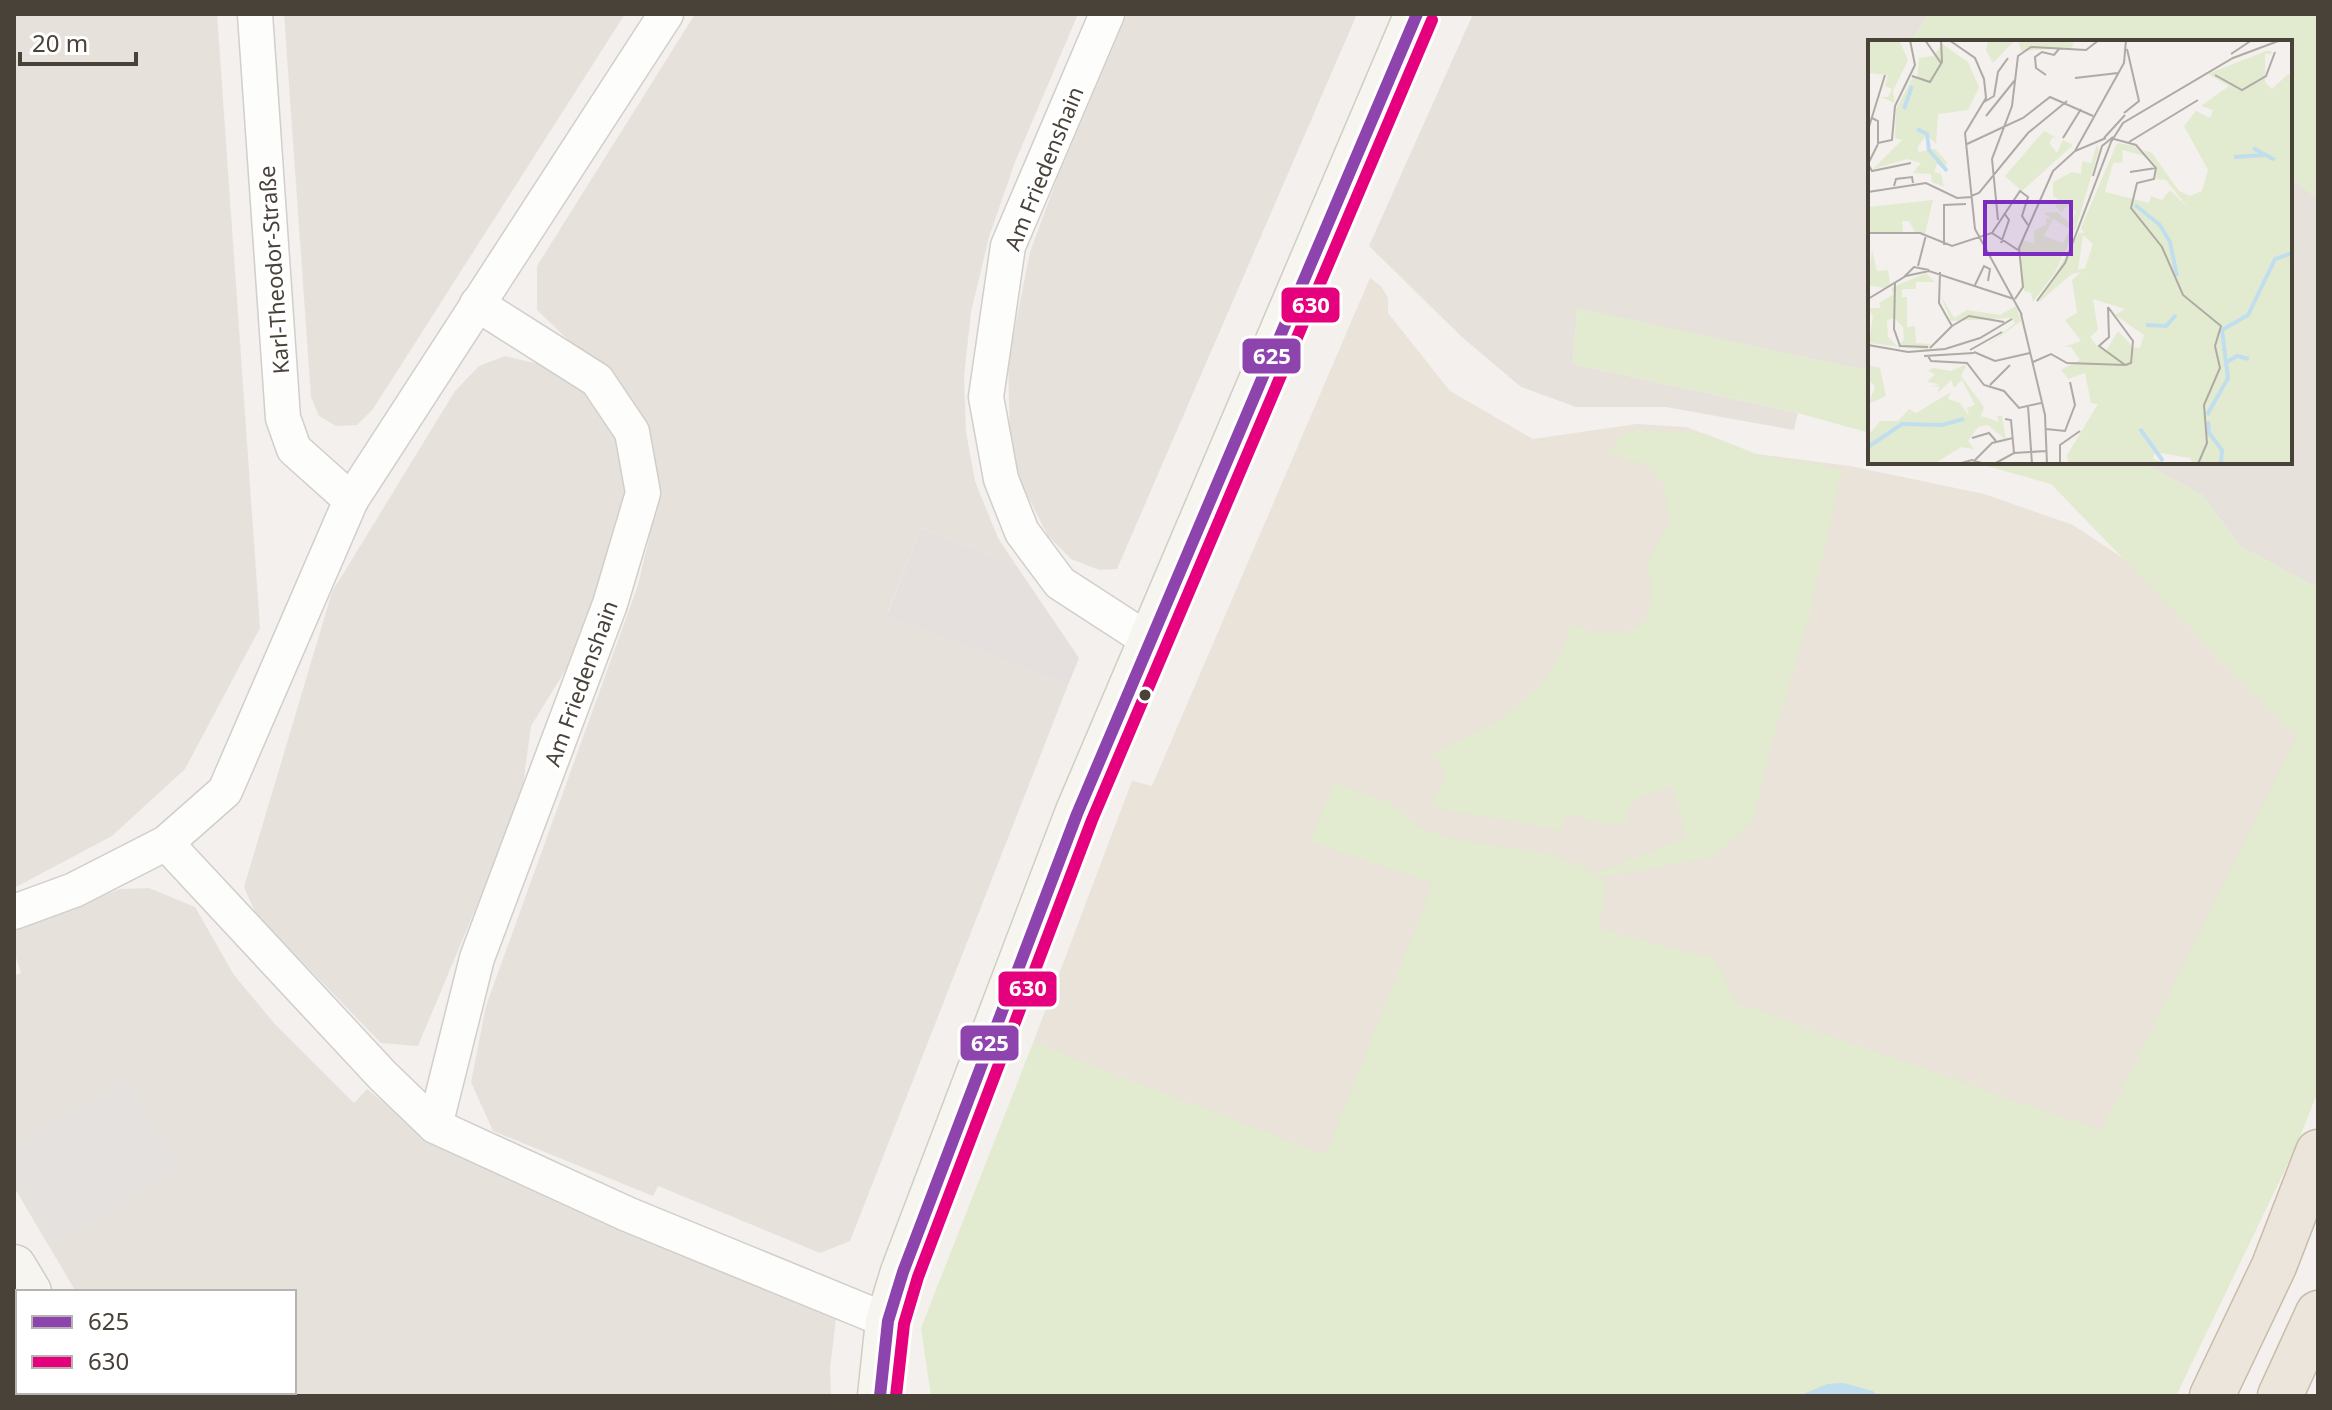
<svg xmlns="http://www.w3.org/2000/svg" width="2332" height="1410" font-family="'Noto Sans',sans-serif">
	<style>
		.residential { fill: #e6e2db }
		.industrial { fill: #e5e0dd }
		.education { fill: #e9e3d9 }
		.green { fill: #e2ebcf }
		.parking { fill: #e5e1de }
		.water { fill: #c1deee }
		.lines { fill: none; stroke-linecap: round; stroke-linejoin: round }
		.street-casing { stroke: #d1cecb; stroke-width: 37 }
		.secondary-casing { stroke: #d2cdc4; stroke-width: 47 }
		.highway-casing { stroke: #c9bba9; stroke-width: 47 }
		.street { stroke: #fdfdfc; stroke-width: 34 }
		.secondary { stroke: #f7f5f0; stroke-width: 44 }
		.highway { stroke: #ece5db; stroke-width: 44 }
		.bus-1-casing { stroke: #fff; stroke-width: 18 }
		.bus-2-casing { stroke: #fff; stroke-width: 18 }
		.bus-1 { stroke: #8e44ad; stroke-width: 12 }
		.bus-2 { stroke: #e5007d; stroke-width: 12 }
		.bus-dot { fill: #494239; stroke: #fff; stroke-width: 3 }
		.labels { text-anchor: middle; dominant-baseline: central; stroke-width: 7; stroke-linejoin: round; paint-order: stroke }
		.street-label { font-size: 22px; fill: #494239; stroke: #fff }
		.inset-river { fill: none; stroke: #c1deee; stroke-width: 4 }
		.inset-road { fill: none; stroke: #afaaa5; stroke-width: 2 }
		.view { fill: #7b2cbf; fill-opacity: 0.15; stroke: #7b2cbf; stroke-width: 4 }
		.inset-edge { fill: none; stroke: #494239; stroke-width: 4 }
		.line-badge { stroke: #fff; stroke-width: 3 }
		.badge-label { font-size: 22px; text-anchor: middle; font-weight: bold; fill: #fff }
	</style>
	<rect width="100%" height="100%" fill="#f3f0ed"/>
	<g class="residential">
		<path d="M14 14H217L260 628 185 769 112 836 14 888Z"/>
		<path d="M284 14H625L373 409 357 425 336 426 319 416 311 397Z"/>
		<path d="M695 14H1078L1015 162 989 237 971 312 964 377 966 432 975 481 998 538 1016 565 921 528 887 614 1068 685 850 1241 820 1253 658 1186 653 1196 493 1131 471 1082 486 1006 638 585 653 522V451L635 404 537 310V266Z"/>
		<path d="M1127 14H1357L1117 569 1099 570 1071 559 1048 536 1021 483 1010 443 1008 362 1030 252 1058 176Z"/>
		<path d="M1473 14H1929L1911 42H1870V371L1577 309 1573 364 1798 413 1794 430 1666 407H1576L1521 387 1462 337 1369 246Z"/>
		<path d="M2290 179 2318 198V588L2241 547 2202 495 2141 462H2290Z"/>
		<path d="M505 356 556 368 592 400 615 431 627 489 589 632 531 726 521 800 418 1046 381 1043 256 914 244 887 332 592 455 391 479 366Z"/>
		<path d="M149 888 195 907 234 975 274 1023 354 1103 367 1089 430 1140 837 1310 830 1368 831 1396H140L138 1392H294V1292H76L14 1187V976L21 973 14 951V931L120 889Z"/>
	</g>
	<path class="industrial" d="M921 528 1016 565 1079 658 1068 685 887 615Z"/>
	<path class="education" d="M1370 278 1381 286 1388 298V313L1450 391 1533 439 1637 424 1686 427 1756 454 1850 466 1984 494 2073 525 2318 688 2222 1119 1036 1310 1118 1076 1033 1043 1132 781 1152 786Z"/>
	<g class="green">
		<path d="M1929 14H2318V198L2290 179V42H1911Z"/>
		<path d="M1577 308 1870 371V433L1798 413 1573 364Z"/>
		<path d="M1638 430 1706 434 1756 454 1842 469 1809 617 1769 753 1754 820 1714 857 1599 878 1607 885 1598 928 1715 959 1737 1003 2102 1131 2296 737 2051 484 1973 462H2141L2202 495 2241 547 2318 588V1091L2296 1147 2176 1396H931L921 1328 1033 1043 1326 1155 1433 883 1310 841 1334 784C1354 791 1381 796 1398 808 1404 813 1409 821 1416 825 1471 855 1542 836 1594 875L1686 837 1673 786 1636 798 1626 814 1627 825 1595 822 1567 813 1560 830 1430 807C1444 788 1451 771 1434 752 1497 725 1554 695 1571 623 1599 637 1622 638 1647 620L1652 587 1646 564 1670 521 1664 487 1652 468 1610 452 1620 436Z"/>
	</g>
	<path class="parking" d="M127 1079 180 1168 54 1246 14 1180V1147Z"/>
	<path class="water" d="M1843 1383 1873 1391 1877 1396H1799L1827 1384Z"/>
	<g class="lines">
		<defs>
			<g id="street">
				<path d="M255 14 283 418 294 449 351 500"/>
				<path d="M1107 14 1008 246 986 397 1001 479 1022 532 1060 583 1151 642"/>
				<path d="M166 843 383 1076 435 1126 627 1214 888 1321"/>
				<path d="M14 912 74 890 166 843 225 791 351 500 666 14"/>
				<path d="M435 1126 477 958 610 604 643 493 632 432 597 380 477 304"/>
			</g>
			<g id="secondary">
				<path d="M14 1267 29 1292"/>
				<path d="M88 1392 90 1396"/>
				<path d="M880 1396 888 1321 903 1272 1077 814 1417 14"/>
			</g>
			<g id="highway">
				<path d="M2212 1396 2274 1266 2318 1152"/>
				<path d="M2280 1396 2318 1313"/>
			</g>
		</defs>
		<use href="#street" class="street-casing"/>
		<use href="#secondary" class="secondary-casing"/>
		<use href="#highway" class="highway-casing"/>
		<use href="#street" class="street"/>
		<use href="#secondary" class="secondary"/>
		<use href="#highway" class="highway"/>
		<defs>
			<path id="bus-1" d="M880 1396 888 1321 903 1272 1077 814 1417 14"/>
			<path id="bus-2" d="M896 1396 904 1324 918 1277 1092 820 1432 20"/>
		</defs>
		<use href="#bus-1" class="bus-1-casing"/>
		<use href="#bus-2" class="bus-2-casing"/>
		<use href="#bus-1" class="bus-1"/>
		<use href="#bus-2" class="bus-2"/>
	</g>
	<circle class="bus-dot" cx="1145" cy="695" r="7"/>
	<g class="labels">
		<g class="street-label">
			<text transform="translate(1043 168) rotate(-68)">Am Friedenshain</text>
			<text transform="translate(273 270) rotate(-94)">Karl-Theodor-Straße</text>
			<text transform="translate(580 683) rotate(-70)">Am Friedenshain</text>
		</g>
	</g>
	<g transform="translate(1868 40)">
		<rect width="424" height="424" fill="#f3f0ed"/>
		<path d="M0 0H31L40 20 25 51 27 63 13 57H20L24 49 17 46 20 35 0 33ZM120 0H147L125 23 118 10ZM150 0H206L204 8 153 11ZM74 4 100 22 111 47 100 70 70 74 68 104 59 95 50 106V112L67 109 79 122 77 130 69 124 66 132 73 134 76 147 64 142 63 134 45 133 53 123 39 119 5 129 34 100 27 98 28 69 45 37 49 38 51 18 66 16ZM398 11H403L405 13 397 14V42L404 49 420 34 424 36V424H325L322 418 287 412 285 419 300 424H200L199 415 230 364 223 363 217 333 200 339 193 330 212 320 203 307H196L213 301 197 280 209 273 204 240 213 232 204 234 170 263 211 193H216L213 188 249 103 266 106 277 116 254 110 255 122 245 123 237 152 281 163 283 156 294 160 302 150 320 168 298 140 288 139 289 127 275 110 284 113 311 151 322 156 334 151 340 130 316 86 328 71 342 78 345 70 333 66 361 46 340 34ZM215 195 225 204 217 228 210 230ZM225 259 257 269 247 275 276 295 272 308 265 307 250 291 238 311 230 307 222 297 230 290ZM176 91 191 99 185 97 181 103 189 113 195 100 205 105 154 151 137 136ZM229 104 231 110 208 188 186 234 165 262 163 253 156 251 151 211 155 200 166 204V191L178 185V178L185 179 176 196 195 203 202 189 175 173 189 172 203 184 208 171 199 166 193 172 187 165 190 159 185 156V142L204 132 213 134 214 121 223 123ZM65 160 57 194 47 192 41 181H34L35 192H0V167ZM4 210 9 231 20 230 22 245 17 248 0 245ZM58 233 67 242H48V249H34V257H39V287L47 286 48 303 62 304 61 310 1 303 5 276 0 268H13L11 263 26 254 23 248ZM26 278 35 287 36 300 29 306 20 297 19 280ZM72 254 86 278 99 270 132 275 148 266 153 281 116 308 147 283 143 278 83 281ZM99 324 93 336 116 367 113 376 131 382 129 376H134L138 400 120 385 110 387 100 401 106 409 93 407 66 424H0V396L12 381H30L41 369 48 373 83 352 80 359 92 363 101 376 99 368 107 365 94 340 86 348 83 340 70 353 71 346 63 347 72 344 59 342 67 334 60 331 65 328 83 331ZM0 325 12 328 18 356 0 364 7 347 0 339Z" fill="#e2ebcf" fill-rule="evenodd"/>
		<path class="inset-river" d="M36 69 44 46M49 89 59 94 61 110 79 131M385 108 407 120M366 117 397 115M267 165 292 185 302 202 309 236M278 285 298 286 308 275M357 323 369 316 381 319M339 375 360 338 354 290 380 275 407 219 424 213M340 381 341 393 354 410 353 424M272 389 295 421M0 407 34 384 74 385 96 379"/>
		<path class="inset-road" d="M57 0 73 23M81 0 107 18 116 39 118 58 97 93 107 189 154 275M363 14 384 0M178 35 168 28 167 17 174 12 186 15 191 9M347 35 374 50 398 36 407 12M44 36 62 42 74 22 73 0M207 38 250 33M116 62 126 56 130 32 140 18M256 73 271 61 259 9M118 76 147 40M4 78 10 81V103L24 100 27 66 47 25 42 0M0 90 17 35M195 98 213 69M236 98 257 75M246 99 268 105 288 128 286 139 269 143 263 168 294 207 315 255 353 286 347 306 352 328 336 365 339 403 330 424M261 102 330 60M10 104 0 124 4 131 43 123M99 104 155 78 182 57 225 76M207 111 256 23 258 0M262 132 288 128M225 136 234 106 245 97M26 146 28 139 44 137 45 143M0 152 58 143 89 158 104 157M103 156 111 153 160 93 199 61M130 180 124 119 144 66 150 16 163 7 218 10 231 0M0 193H52L84 206 124 193 152 151 160 157 154 176 160 185M124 193 150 210M133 203 141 180 136 173M76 205V165L98 164M50 226 58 195M36 237 46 227 61 230M27 243 26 289 32 306 60 307M107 245 116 226 122 229 120 241M0 259 38 236 61 231 146 259M147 259 155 247 151 208 185 131 207 111 238 98M169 261 197 223 243 102 255 83 365 18 413 0M240 267 265 301 263 323 257 325M153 274 177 375 179 424M84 286 101 276 136 282M0 305 40 312 77 309 112 298 144 279M62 308 84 286 71 263 72 232M102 310 134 292M106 312 127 321 162 313M56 316 106 313M60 316 63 321 99 323 116 345 136 351 151 368 173 363M165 322 183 314 199 323 257 325 231 306 241 297 240 267M122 345 142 325M160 366 164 424M137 379 143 380 146 413M178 389 197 391 207 365 202 342M104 398 121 393 128 401M107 420 124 403 145 398M90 424 104 420 117 424M126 424 146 413 178 411M192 424V405L212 391"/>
		<path class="view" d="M117 162H203V214H117Z"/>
		<rect width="424" height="424" class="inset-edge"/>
	</g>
	<g class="line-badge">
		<rect x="1280" y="286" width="61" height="38" rx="8" fill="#e5007d"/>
		<rect x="1241" y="337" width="61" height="38" rx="8" fill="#8e44ad"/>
		<rect x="997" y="970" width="61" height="38" rx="8" fill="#e5007d"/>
		<rect x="959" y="1024" width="61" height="38" rx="8" fill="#8e44ad"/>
	</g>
	<g class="badge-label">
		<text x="1311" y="313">630</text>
		<text x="1272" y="364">625</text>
		<text x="1028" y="996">630</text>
		<text x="990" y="1051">625</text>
	</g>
	<rect width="2332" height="1410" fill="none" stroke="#494239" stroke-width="32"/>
	<rect x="16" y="1290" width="280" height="104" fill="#ffffff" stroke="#b6b3b0" stroke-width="2"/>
	<rect x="32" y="1316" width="40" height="12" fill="#8e44ad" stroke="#b6b3b0" stroke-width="2"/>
	<text x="88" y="1330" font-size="24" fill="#494239">625</text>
	<rect x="32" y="1356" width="40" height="12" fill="#e5007d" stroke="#b6b3b0" stroke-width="2"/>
	<text x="88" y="1370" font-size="24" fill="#494239">630</text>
	<path d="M20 52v12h116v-12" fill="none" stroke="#494239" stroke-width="4"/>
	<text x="32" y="52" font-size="24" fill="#494239" stroke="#ffffff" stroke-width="6" paint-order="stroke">20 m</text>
</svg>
